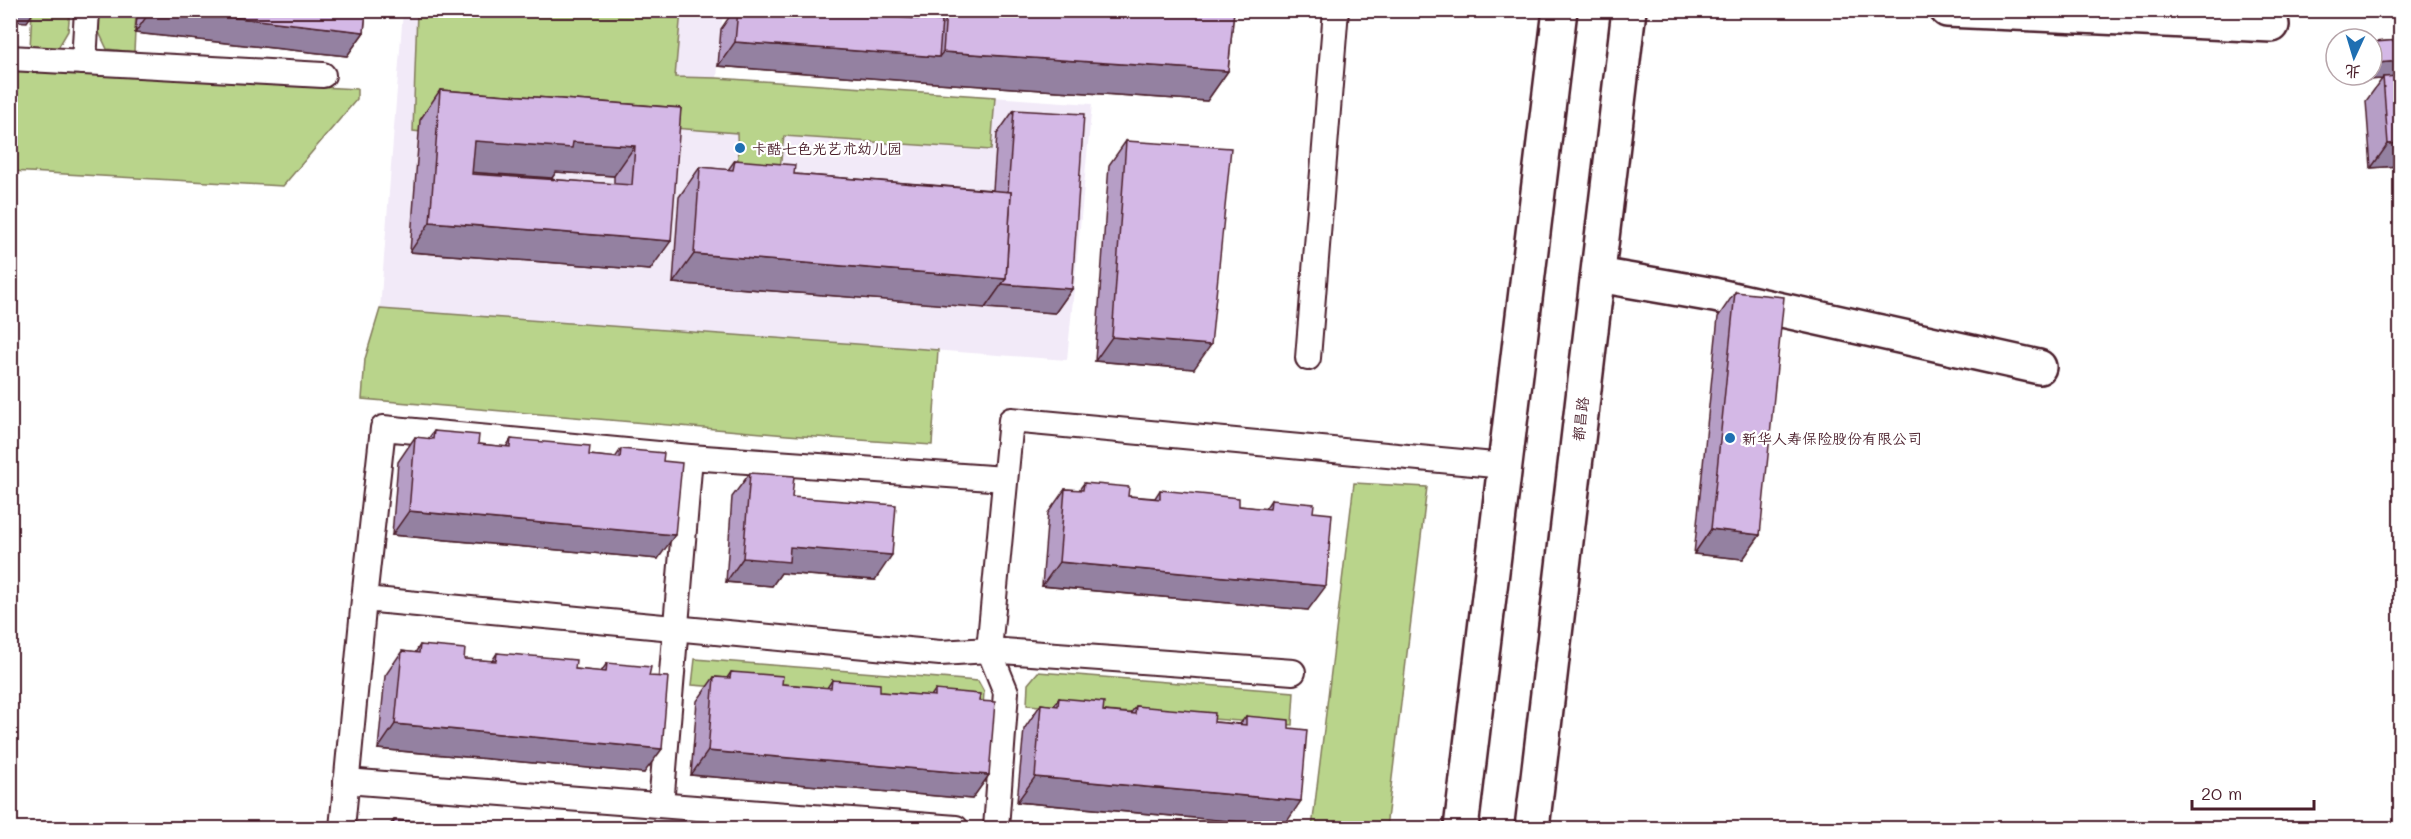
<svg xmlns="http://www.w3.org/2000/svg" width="2411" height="839" font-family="Mali,'LXGW WenKai TC',sans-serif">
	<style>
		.built { fill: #f2eaf8 }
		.green { fill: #b9d48b; stroke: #827a5b; stroke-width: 1.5 }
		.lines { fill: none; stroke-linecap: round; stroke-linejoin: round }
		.service-casing { stroke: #4a1f2b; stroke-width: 28 }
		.minor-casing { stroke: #4a1f2b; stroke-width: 38 }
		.secondary-casing { stroke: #4a1f2b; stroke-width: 38 }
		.service { stroke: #fff; stroke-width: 24 }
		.minor { stroke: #fff; stroke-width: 33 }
		.secondary { stroke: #fff; stroke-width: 33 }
		.wall { fill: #b69ec6; stroke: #4a1f2b; stroke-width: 1.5; fill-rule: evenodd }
		.shaded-wall { fill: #9481a1; stroke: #4a1f2b; stroke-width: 1.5 }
		.building { fill: #d4b8e6; stroke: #4a1f2b; stroke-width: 1.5; fill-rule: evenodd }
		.poi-dot { fill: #1f6fb2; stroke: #fff; stroke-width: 2 }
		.labels { text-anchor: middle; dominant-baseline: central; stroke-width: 4.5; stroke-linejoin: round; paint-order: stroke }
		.poi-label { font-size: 15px; fill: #4a1f2b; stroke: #fff; text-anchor: start }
		.street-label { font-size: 15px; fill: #4a1f2b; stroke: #fff }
	</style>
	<rect width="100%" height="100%" fill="#fff"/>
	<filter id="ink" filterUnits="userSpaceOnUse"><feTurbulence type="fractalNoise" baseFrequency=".0167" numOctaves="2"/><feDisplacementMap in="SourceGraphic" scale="12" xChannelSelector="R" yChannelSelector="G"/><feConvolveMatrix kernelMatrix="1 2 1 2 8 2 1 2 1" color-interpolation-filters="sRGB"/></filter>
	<g filter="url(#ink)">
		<path class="built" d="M403 11H723L717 78 1092 104 1067 360 380 309Z"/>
		<g class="green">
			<path d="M32 11H70L68 31 58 48H30Z"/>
			<path d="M99 11H136L134 52 107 49 98 30Z"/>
			<path d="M417 11H681L675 77 717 78 995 97 991 150 784 136 776 199 739 194 737 133 470 112 467 137 413 131Z"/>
			<path d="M11 70 357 89V99L283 186 11 171Z"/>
			<path d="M380 309 938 350 932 445 787 435 362 399 365 359Z"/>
			<path d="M1354 483 1427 487 1386 828H1312Z"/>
			<path d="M695 659 978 681 984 692 983 707 692 685Z"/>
			<path d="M1038 672 1294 692 1292 725 1027 705 1028 684Z"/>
		</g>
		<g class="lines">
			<defs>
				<g id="service">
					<path d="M10 58 323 75"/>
					<path d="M84 62 87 10"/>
					<path d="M1308 358 1336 10"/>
					<path d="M364 599 383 428 690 457 1005 479"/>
					<path d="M346 781 956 828"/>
					<path d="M661 805 690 457"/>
					<path d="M342 828 364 599 940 653 989 650 1293 672"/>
					<path d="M996 828 1006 692 989 650 1011 420 1505 466"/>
				</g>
				<g id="minor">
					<path d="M1947 10 2272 25"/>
					<path d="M1598 275 1714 295 2039 367"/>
				</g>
				<g id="secondary">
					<path d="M1461 828 1560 10"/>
					<path d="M1532 828 1629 10"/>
				</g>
			</defs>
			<use href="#service" class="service-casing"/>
			<use href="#minor" class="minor-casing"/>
			<use href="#secondary" class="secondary-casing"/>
			<use href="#service" class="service"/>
			<use href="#minor" class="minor"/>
			<use href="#secondary" class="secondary"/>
		</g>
		<g class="wall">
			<path d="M138 10H366L364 32 347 56 135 33Z"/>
			<path d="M734 10H816L927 20 928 10H1234L1228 71 1207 101 922 82 718 66 721 29Z"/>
			<path d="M2400 40 2398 166 2371 168 2366 101 2382 79 2365 80 2364 75H2372V47L2375 42Z"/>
			<path d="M440 90 681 108 650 270 410 252 420 120ZM472 172 552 178 556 172 614 176V184L472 174Z"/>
			<path d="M1014 110 1072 289 1055 313 673 283 679 197 700 167 728 170 735 160 794 174 993 190 997 134Z"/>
			<path d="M1126 141 1194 369 1095 361 1109 165Z"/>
			<path d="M1735 292 1760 535 1743 559 1694 554 1718 317Z"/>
			<path d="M434 431 478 444 506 447 511 439 589 455 615 458 621 449 663 461 658 559 392 535 398 462 415 437 428 439Z"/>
			<path d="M750 473 792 497 875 580 781 573 772 586 726 582 732 497Z"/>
			<path d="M1084 483 1128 496 1155 498 1160 490 1239 506 1265 509 1271 500 1308 610 1042 586 1048 513 1065 489 1079 490Z"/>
			<path d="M420 645 464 659 492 661 497 653 575 669 601 672 607 663 649 676 644 773 378 749 385 676 402 651 415 653Z"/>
			<path d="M731 672 782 684 827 688 832 680 880 692 931 696 935 690 979 701 989 775 972 799 691 775 697 701 714 677 727 678Z"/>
			<path d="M1059 698 1103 711 1130 714 1136 706 1214 722 1240 724 1246 716 1284 826 1017 802 1024 729 1041 704 1054 706Z"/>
			<path d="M394 820 502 828H387Z"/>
		</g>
		<g class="shaded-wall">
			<path d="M10 10H35L27 22 10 21Z"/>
			<path d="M151 10H168L364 32 347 56 135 33Z"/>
			<path d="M735 42 939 57 943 52 1228 71 1207 101 922 82 718 66Z"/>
			<path d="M2400 61V77H2383L2382 79 2365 80 2369 75H2372V70L2377 63Z"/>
			<path d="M475 141 573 142 635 146 614 176 556 172 552 178 454 171Z"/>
			<path d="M2400 143V162L2398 166 2371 168 2388 144Z"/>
			<path d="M430 222 671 241 650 270 410 252Z"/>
			<path d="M694 254 1006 279 985 308 673 283Z"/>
			<path d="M1002 284 1072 289 1055 313 985 308Z"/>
			<path d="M1112 337 1211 345 1194 369 1095 361Z"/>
			<path d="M409 511 675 535 658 559 392 535Z"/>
			<path d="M1711 529 1760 535 1743 559 1694 554Z"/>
			<path d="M790 547 892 555 875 580 781 573 772 586 726 582 743 558Z"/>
			<path d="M1059 562 1326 586 1308 610 1042 586Z"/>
			<path d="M395 724 662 749 644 773 378 749Z"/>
			<path d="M708 751 989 775 972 799 691 775Z"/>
			<path d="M1035 777 1301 801 1284 826 1017 802Z"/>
		</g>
		<g class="building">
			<path d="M168 10H366L364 32Z"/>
			<path d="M738 10H816L942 21 939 57 735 42Z"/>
			<path d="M946 10H1234L1228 71 943 52Z"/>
			<path d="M2400 40V61L2377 63 2375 42Z"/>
			<path d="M2400 76V143L2388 144 2383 77Z"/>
			<path d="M440 90 681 108 671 241 430 222ZM475 141 572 148 573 142 635 146 632 185 472 174Z"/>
			<path d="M1014 110 1084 114 1072 289 1002 284 1006 279 1011 192H1008Z"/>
			<path d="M1126 141 1231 148 1211 345 1112 337Z"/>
			<path d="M735 160 795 165 794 174 1011 192 1006 279 694 254 700 167 733 170Z"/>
			<path d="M1735 292 1784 297 1760 535 1711 529Z"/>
			<path d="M434 431 479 435 478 444 510 447 511 439 590 446 589 455 620 458 621 449 664 453 663 461 682 463 675 535 409 511 415 437 433 439Z"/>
			<path d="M750 473 794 476 792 497 896 505 892 555 790 547 789 562 743 558Z"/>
			<path d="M1084 483 1129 487 1128 496 1160 499V490L1239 498V506L1270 509 1271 500 1314 504 1313 512 1332 514 1326 586 1059 562 1065 489 1083 490Z"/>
			<path d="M420 645 465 649 464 659 496 661 497 653 576 660 575 669 606 672 607 663 651 667 649 676 668 677 662 749 395 724 402 651 419 653Z"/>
			<path d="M731 672 783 676 782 684 831 688 832 680 880 684V692L935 696V690L980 694 979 701 995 702 989 775 708 751 714 677 730 678Z"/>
			<path d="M1059 698 1104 702 1103 711 1135 714 1136 706 1215 713 1214 722 1246 725V716L1289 720V728L1307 730 1301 801 1035 777 1041 704 1058 706Z"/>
			<path d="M394 820 502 828H393Z"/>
		</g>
	</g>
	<g class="poi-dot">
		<circle cx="740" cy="148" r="6"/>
		<circle cx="1730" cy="438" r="6"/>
	</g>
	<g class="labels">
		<g class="poi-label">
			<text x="752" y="148">卡酷七色光艺术幼儿园</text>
			<text x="1742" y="438">新华人寿保险股份有限公司</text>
		</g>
		<g class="street-label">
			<text transform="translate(1580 419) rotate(-83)">都昌路</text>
		</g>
	</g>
	<rect width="2411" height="839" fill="none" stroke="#fff" stroke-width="36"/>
	<rect x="18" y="18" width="2375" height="803" fill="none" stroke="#4a1f2b" stroke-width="2" filter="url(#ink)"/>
	<g transform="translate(2354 57) rotate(184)"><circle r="28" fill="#ffffff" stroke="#b7a5aa" stroke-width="1.5"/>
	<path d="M0-4.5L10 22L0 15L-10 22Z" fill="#1f6fb2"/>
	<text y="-9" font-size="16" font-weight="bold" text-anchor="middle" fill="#4a1f2b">北</text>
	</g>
	<path d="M2192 800v9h122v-9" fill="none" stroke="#4a1f2b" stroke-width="3"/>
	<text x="2201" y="800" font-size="18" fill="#4a1f2b" stroke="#ffffff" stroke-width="4.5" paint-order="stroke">20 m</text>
</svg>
